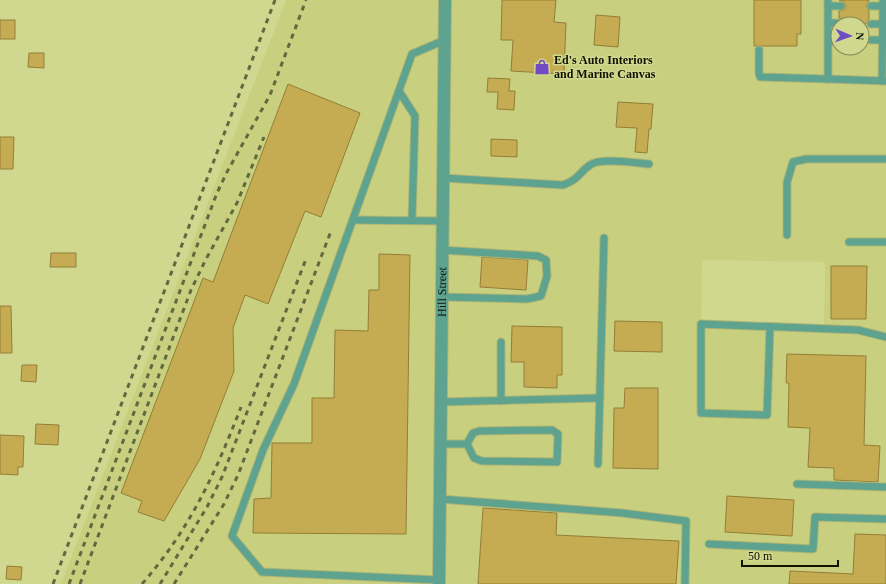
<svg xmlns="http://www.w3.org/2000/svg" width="886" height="584" font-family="Georgia,serif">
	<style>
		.built { fill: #c8d07f; fill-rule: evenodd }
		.building { fill: #c5ac52; stroke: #937e36 }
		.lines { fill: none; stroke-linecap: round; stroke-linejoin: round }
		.service-casing { stroke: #adb475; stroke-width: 9 }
		.minor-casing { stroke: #adb475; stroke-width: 14 }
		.service { stroke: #5da38f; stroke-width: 7 }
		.minor { stroke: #5da38f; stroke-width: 12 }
		.rail { stroke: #63683e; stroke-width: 3; stroke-dasharray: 5 5; stroke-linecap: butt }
		.labels { text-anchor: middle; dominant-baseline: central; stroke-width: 3; stroke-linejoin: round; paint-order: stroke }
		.poi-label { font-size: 12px; font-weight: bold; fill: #101200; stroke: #d0d88f; text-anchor: start }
		.street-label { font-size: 12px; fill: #101200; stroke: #d0d88f }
	</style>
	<rect width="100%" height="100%" fill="#d0d88f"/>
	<path class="built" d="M286 0H886V333L824 327 825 262 702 260 701 326 886 335V584H61ZM838 24H862V48H838Z"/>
	<g class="building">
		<path d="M502 0H556L554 22 566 23 564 74 511 71 513 40H501Z"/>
		<path d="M754 0H801V34H797V46H754Z"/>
		<path d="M839 0H869L866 6 869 11V19L866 24H846L844 19 839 18V11L844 10 846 6 844 2Z"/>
		<path d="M596 15 620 17 618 47 594 45Z"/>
		<rect x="0" y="20" width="15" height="19"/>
		<path d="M29 53H44V68L28 67Z"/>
		<path d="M488 78 510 79 509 91H515L514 110 497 109 498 92H487Z"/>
		<path d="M288 84 360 113 321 217 305 211 268 304 245 295 233 328 234 371 200 459 164 521 138 512 142 501 121 493 203 278 213 282Z"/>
		<path d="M618 102 653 104 651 129H649L647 153 635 152 637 128 616 127Z"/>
		<path d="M0 137H14L13 169H0Z"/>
		<path d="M491 139 517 140V157L491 156Z"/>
		<path d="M51 253H76V267H50Z"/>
		<path d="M379 254 410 255 406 534 253 533 254 499 271 498 272 443H312V398H334L335 330 368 331 369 290H379Z"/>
		<path d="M482 257 528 260 526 290 480 287Z"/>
		<path d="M831 266H867L866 319H831Z"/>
		<path d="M0 306H11L12 353H0Z"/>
		<path d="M615 321 662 322V352L614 351Z"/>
		<path d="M512 326 562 327V375H557V388L524 387V362H511Z"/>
		<path d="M787 354 866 356 864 445 880 446 878 482 834 480V468L808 467 810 428 788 427 789 383H786Z"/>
		<path d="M22 365H37L36 382 21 381Z"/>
		<path d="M625 388H658V469L613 468 614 408H624Z"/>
		<path d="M36 424 59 425 58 445 35 444Z"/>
		<path d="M0 435 24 436 23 467H18V475L0 474Z"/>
		<path d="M727 496 794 500 792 536 725 532Z"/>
		<path d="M483 508 557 513 556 535 679 541 676 584H478Z"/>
		<path d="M855 534 886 535V584H789L790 571 853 574Z"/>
		<path d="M7 566 22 567 21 580 6 579Z"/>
	</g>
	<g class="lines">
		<defs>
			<g id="service">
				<path d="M828 6H841"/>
				<path d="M871 6H883"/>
				<path d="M828 23H841"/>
				<path d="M871 24H883"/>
				<path d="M871 40H883"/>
				<path d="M828 41H838"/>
				<path d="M759 50V73L760 77 828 79V0"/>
				<path d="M828 79 886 81"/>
				<path d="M882 81 883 0"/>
				<path d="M399 91 415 116 412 220"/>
				<path d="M443 178 563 185C580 179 577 174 590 165 600 157 635 163 649 164"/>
				<path d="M353 220 443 221"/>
				<path d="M787 235V182L793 162 806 159H886"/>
				<path d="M849 242H886"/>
				<path d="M442 297 527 299 541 296 547 276 546 260 538 256 442 250"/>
				<path d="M770 327 767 415 701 413V324L858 330 886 337"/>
				<path d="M501 342V401"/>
				<path d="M441 402 600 398"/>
				<path d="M552 430 558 434 557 462 482 461 474 458 467 444 473 433 479 431Z"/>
				<path d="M441 444H467"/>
				<path d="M598 464 604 238"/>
				<path d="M797 484 886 487"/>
				<path d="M440 499 622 513 686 521 685 584"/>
				<path d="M709 544 813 549 815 517 886 519"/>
				<path d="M439 580 262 572 232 536 263 450 294 384 412 54 445 40"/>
			</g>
			<g id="minor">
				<path id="s1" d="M439 584 445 0"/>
			</g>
		</defs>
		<use href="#service" class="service-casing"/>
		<use href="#minor" class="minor-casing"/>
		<use href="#service" class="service"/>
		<use href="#minor" class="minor"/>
		<g class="rail">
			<path d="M53 584 275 0"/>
			<path d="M69 584 217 193 227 172 270 95 306 0"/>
			<path d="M80 584 191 290 205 261 237 203 264 137"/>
			<path d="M142 584C190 529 215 474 241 407"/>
			<path d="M160 584 207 507 222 477 306 259"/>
			<path d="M174 584 224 504 238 475 331 231"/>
		</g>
	</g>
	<defs>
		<symbol id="shop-bare" viewBox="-9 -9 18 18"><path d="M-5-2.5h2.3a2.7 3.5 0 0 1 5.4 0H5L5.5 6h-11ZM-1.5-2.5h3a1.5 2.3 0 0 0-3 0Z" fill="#714bc4" stroke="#d0d88f" stroke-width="2.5" paint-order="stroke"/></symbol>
	</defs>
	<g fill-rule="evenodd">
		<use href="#shop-bare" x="531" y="56" width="22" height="22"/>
	</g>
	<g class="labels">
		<g class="poi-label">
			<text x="554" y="60">Ed's Auto Interiors<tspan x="554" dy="14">and Marine Canvas</tspan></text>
		</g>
		<g class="street-label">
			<text stroke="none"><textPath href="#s1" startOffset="292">Hill Street</textPath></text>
		</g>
	</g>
	<g transform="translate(850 36) rotate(92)"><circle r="19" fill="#d0d88f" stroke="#838956"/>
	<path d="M0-3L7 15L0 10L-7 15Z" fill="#714bc4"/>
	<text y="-6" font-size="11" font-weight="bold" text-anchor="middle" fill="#101200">N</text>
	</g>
	<path d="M742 560v6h96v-6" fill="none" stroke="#101200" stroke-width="2"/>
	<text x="748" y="560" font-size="12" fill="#101200" stroke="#d0d88f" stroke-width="3" paint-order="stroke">50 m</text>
</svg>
